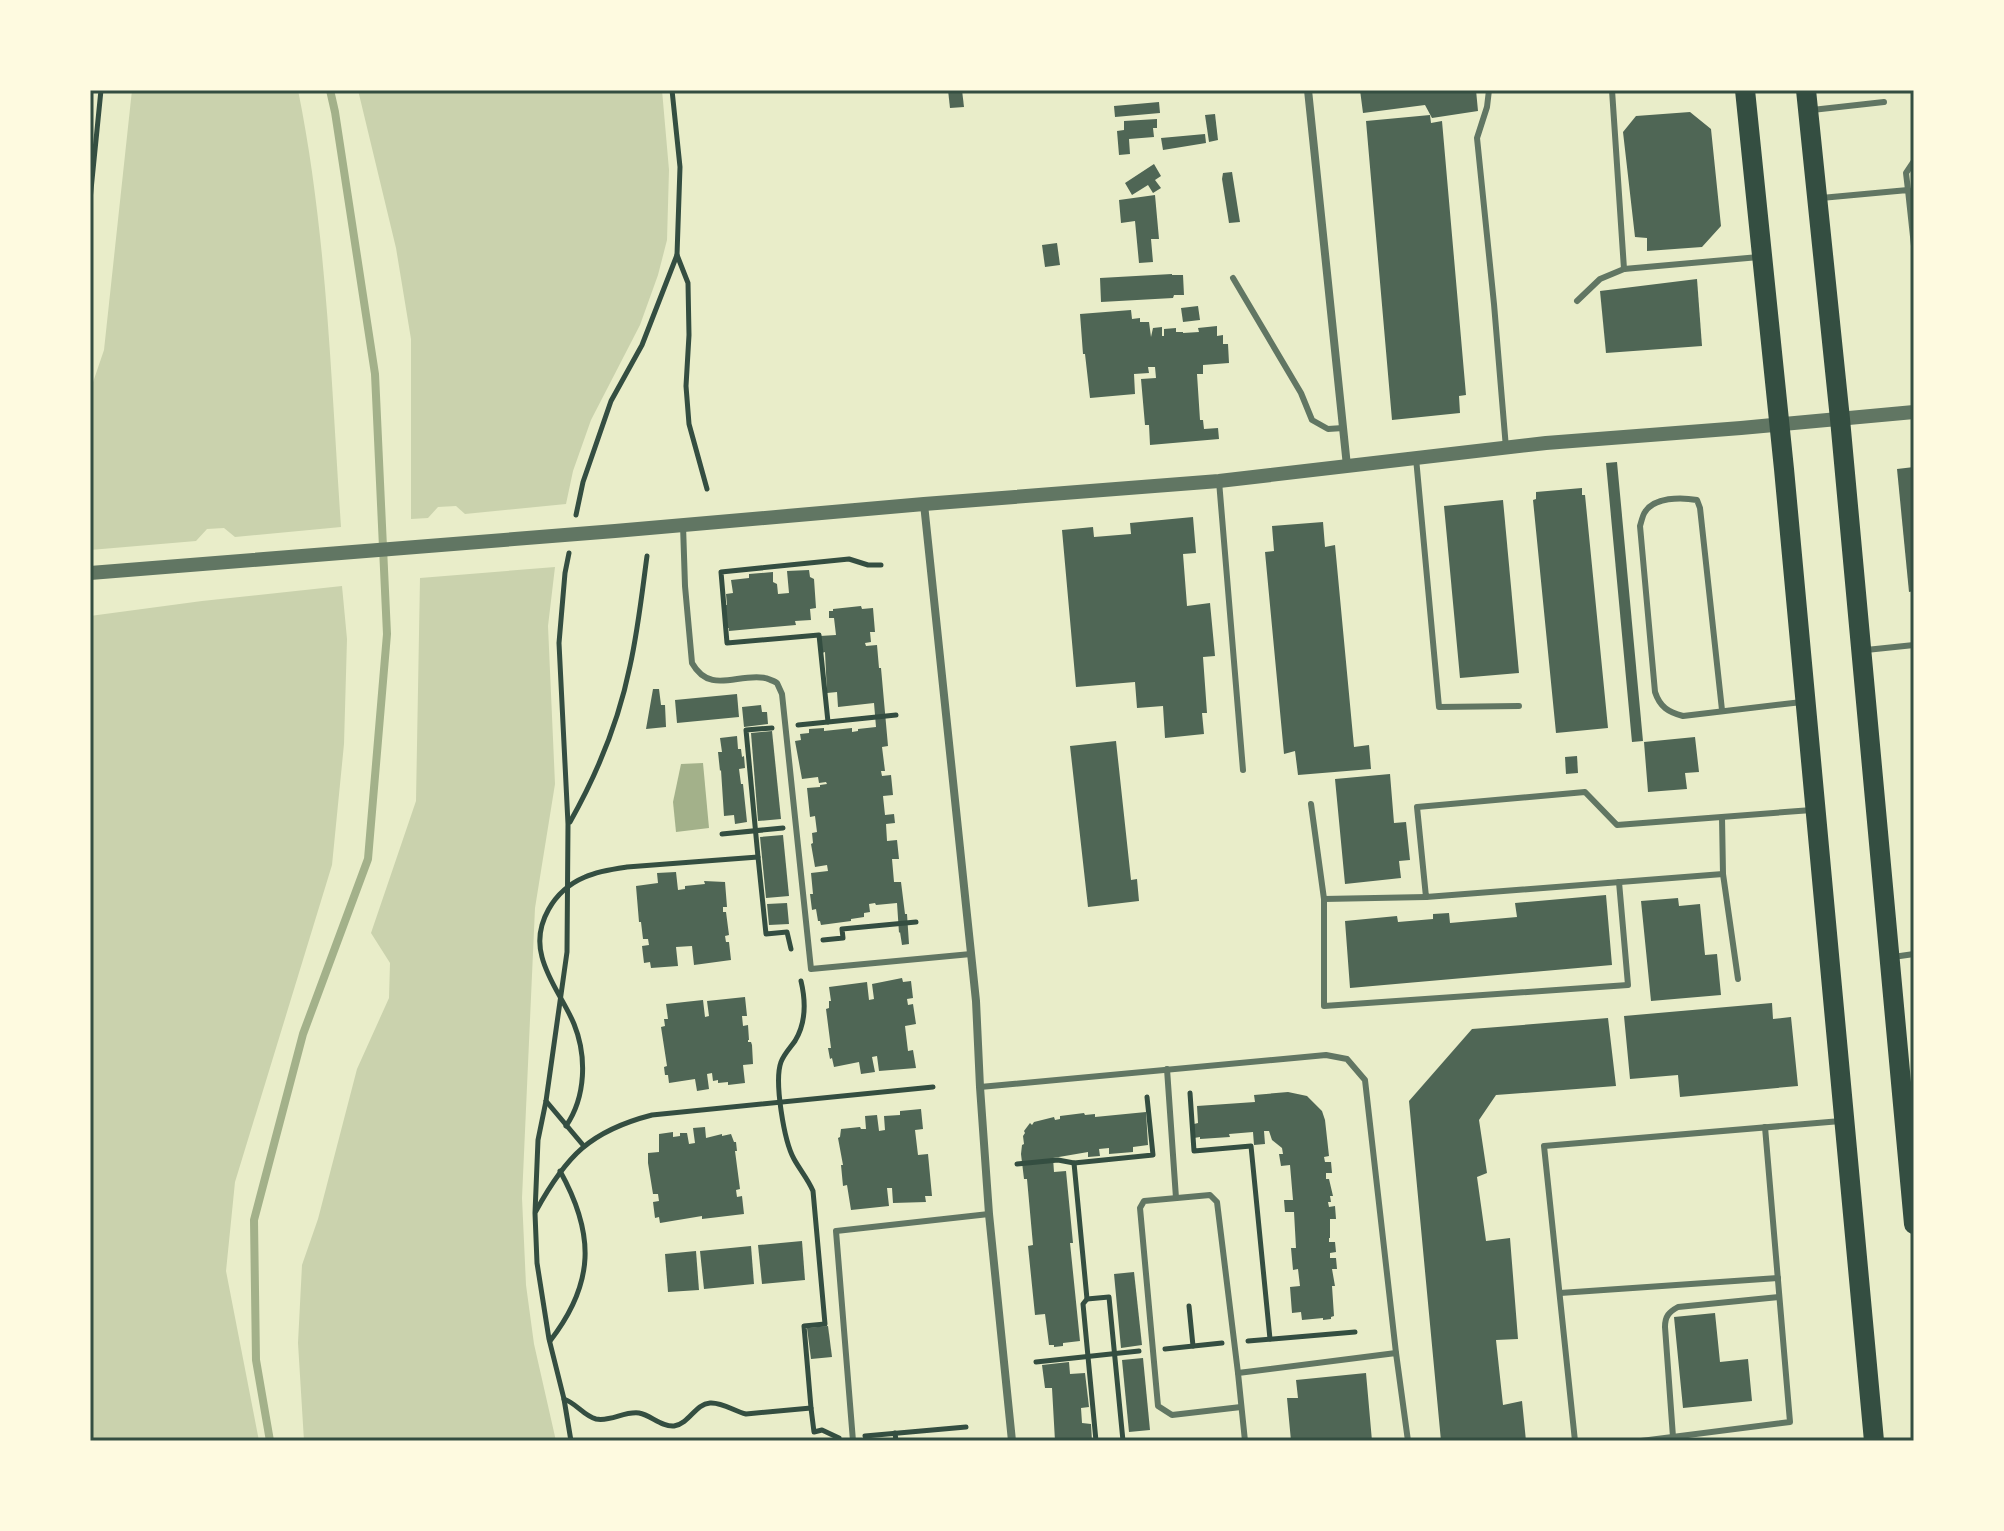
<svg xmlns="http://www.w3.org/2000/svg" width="2004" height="1531" font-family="'IBM Plex Serif',serif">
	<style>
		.green { fill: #cad2ad }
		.water { fill: #a3b18a }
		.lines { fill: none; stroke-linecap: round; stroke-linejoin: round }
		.stream { stroke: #a3b18a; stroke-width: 8 }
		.building { fill: #4f6655 }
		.path { stroke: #344e41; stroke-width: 5 }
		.service { stroke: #617663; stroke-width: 6 }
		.minor { stroke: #617663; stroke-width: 8 }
		.tertiary { stroke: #617663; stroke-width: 14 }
		.primary { stroke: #344e41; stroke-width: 20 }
		.neatline { fill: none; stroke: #344e41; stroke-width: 3 }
	</style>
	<rect width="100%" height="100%" fill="#e9edc9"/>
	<g class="green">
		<path d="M132 90H298C327 233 331 381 341 527L235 537 224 528 207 529 196 541 90 550V391L104 350Z"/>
		<path d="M358 90H662L669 170 667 240 658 275 640 325 591 420 573 471 566 504 465 514 456 506 438 507 428 518 411 519V339L396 248Z"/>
		<path d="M555 567 548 626 555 784 535 908 522 1198 526 1285 534 1344 556 1441H304L298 1343 302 1265 318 1219 357 1069 389 998 390 963 371 933 416 801 420 578Z"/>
		<path d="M342 586 347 639 344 744 332 865 235 1182 226 1271 259 1441H90V616L202 601Z"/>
	</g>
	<path class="water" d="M703 763 709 828 676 832 673 802 681 764Z"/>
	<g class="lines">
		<path class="stream" d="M270 1441 256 1360 254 1220 303 1034 368 859 387 634 375 374 335 112 330 90"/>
	</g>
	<g class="building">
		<path d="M948 90H962L964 107 950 108Z"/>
		<path d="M1360 90H1476L1478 111 1432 118 1425 105 1363 113Z"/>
		<path d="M1159 102 1160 113 1115 117 1114 106Z"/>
		<path d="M1690 112 1711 129 1721 226 1702 247 1647 251V238L1635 237 1623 132 1636 116Z"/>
		<path d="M1215 114 1218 140 1209 142 1205 115Z"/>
		<path d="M1430 115 1431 123 1442 121 1466 395 1459 396 1460 413 1392 420 1366 121Z"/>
		<path d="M1157 119V128H1153L1154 137 1129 139 1130 154 1119 155 1117 131 1124 130V121Z"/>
		<path d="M1205 134 1206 143 1163 150 1161 138Z"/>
		<path d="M1154 164 1161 176 1155 180 1161 188 1153 193 1148 185 1132 195 1125 183Z"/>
		<path d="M1232 172 1240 222 1229 223 1222 179 1223 173Z"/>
		<path d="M1155 195 1159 239H1151L1153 262 1139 263 1135 221 1121 223 1119 200Z"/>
		<path d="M1057 243 1060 265 1045 267 1042 245Z"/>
		<path d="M1172 274V275H1183L1184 295H1174L1173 298 1101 302 1100 278Z"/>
		<path d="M1697 279 1702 346 1606 353 1600 291Z"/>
		<path d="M1198 306 1200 320 1183 322 1181 308Z"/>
		<path d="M1131 310 1132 319 1140 318V322H1149L1151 337 1153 328 1162 327V336H1164V329L1176 328V332H1183V333L1199 332 1198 328 1217 326V336L1223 335V344H1228L1229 363 1203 365V374H1197L1200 420H1203L1204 429 1218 428 1219 439 1150 445 1149 425H1145L1141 379 1156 378 1155 367H1148L1149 373 1134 374 1135 394 1090 398 1085 354H1083L1080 314Z"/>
		<path d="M1617 462 1643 741 1632 742 1606 463Z"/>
		<path d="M1914 467V591L1909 592 1897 469Z"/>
		<path d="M1582 488V495H1585L1608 728 1556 733 1533 500 1536 499V492Z"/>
		<path d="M1503 500 1519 673 1460 678 1444 506Z"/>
		<path d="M1193 517 1196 553 1183 554 1187 606 1210 603 1215 656 1203 657 1207 713H1202L1204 734 1165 738 1163 706 1137 708 1135 682 1076 687 1062 530 1093 527 1094 537 1131 534 1130 523Z"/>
		<path d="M1323 522 1325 547 1335 545 1354 747 1369 745 1371 769 1298 775 1295 751 1284 754 1265 552 1274 551 1272 526Z"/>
		<path d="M809 570 810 577 814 579 816 608 810 609 811 620 795 621 796 625 729 631V628H727L725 605H727L726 594 733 593 731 580 749 578V574L773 572V582L777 584 778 594 789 593 787 571Z"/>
		<path d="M861 606 862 609 873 608 875 632H870L871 642 865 643 866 646 877 645 879 668H881L888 746 882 747 885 771H881L882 776 891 775 893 795 883 796 885 815 894 814 895 823 886 824 887 841 897 840 899 859H892L894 882H901L905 914H907L909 944 902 945 900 932 899 933 897 903 876 905 875 903 869 904 870 912 864 913V917L851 919V921L821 925 820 921H818L816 909 812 910 810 894H813L811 873 828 871 827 865 815 867 811 844 813 843 812 833 817 832 815 816 810 817 807 788 820 787V785L827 784 826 782 819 783 818 777 802 779 795 741 801 740 800 734 809 733V729L824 728V731L852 728V732L858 731V729L876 727 874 703 838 707 837 692 827 693 825 652 822 653 820 636 836 635 834 618H829V611H833V609Z"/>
		<path d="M653 689H659L661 705H665L666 727 646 729Z"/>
		<path d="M737 694 739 717 677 723 675 700Z"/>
		<path d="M761 705 762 712H767L768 724 744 727 742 707Z"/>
		<path d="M772 731 781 819 758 821 751 733Z"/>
		<path d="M737 736 738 749H741L742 757 744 756 745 768 739 769 741 784H743L747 822 735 824 734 815 724 816 721 770 720 771 718 752H722L720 738Z"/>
		<path d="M1695 737 1699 772 1685 773 1687 789 1648 792 1644 742Z"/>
		<path d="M1116 741 1131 880 1137 879 1139 901 1088 907 1070 746Z"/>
		<path d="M1577 756 1578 773 1566 774 1565 757Z"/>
		<path d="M1390 774 1394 823 1406 822 1410 860 1399 861 1401 878 1345 884 1335 779Z"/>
		<path d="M783 835 789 896 766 898 760 837Z"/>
		<path d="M676 872 678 890 685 889V886L705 884 704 881 725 882 727 907H723V912H726L729 935 725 936 726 942H729L731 960 694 965 692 946 676 947 678 966 651 968 650 962 644 963 642 946 649 945 648 939H643L641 922H639L636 886 658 883 657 873Z"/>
		<path d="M1606 895 1612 965 1350 988 1345 921 1397 916 1398 922 1433 919V914L1449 913 1450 923 1517 917 1515 903Z"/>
		<path d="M1678 898 1679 906 1700 904 1705 955 1717 954 1721 995 1651 1001 1641 901Z"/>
		<path d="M787 903 789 924 769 925 767 904Z"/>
		<path d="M902 978 903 982 911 981 913 998 907 999 908 1005 913 1004 916 1024 905 1026 908 1051 913 1050 916 1068 879 1071 877 1056 872 1057 875 1072 861 1074 859 1062 834 1067 832 1058 830 1059 828 1048H831L826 1009 829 1008V1001H831L829 987 867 982 869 1000 874 999 872 984Z"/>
		<path d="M745 997 747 1016H742L743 1026 748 1025 749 1040H748V1042H751L752 1045 753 1064 743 1065 745 1083 728 1085V1082L718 1083V1080L713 1081 712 1073 707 1074 709 1089 697 1091 695 1079 669 1083 668 1075H665L664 1067 667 1066 661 1027 665 1026 664 1019H668L666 1004 703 1000 705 1017 709 1016 707 1001Z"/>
		<path d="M1772 1003 1773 1019 1791 1017 1798 1086 1680 1097 1678 1075 1630 1079 1624 1016Z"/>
		<path d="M1608 1018 1616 1086 1496 1095 1479 1120 1487 1173 1477 1177 1486 1241 1510 1238 1518 1339 1496 1340 1503 1405 1522 1401 1526 1441H1441L1409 1101 1472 1029Z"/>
		<path d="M1288 1092 1307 1096 1322 1111 1325 1120 1329 1156 1324 1157 1325 1162H1331L1332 1173H1326V1179H1329L1333 1196H1330L1331 1202H1328L1329 1207 1335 1206 1336 1219H1330V1238H1329V1242H1335L1336 1252 1330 1253V1258H1336L1337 1269H1332L1335 1286H1332L1334 1316 1331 1317V1319L1323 1320V1318L1302 1320 1301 1312 1292 1313 1290 1287 1300 1286 1298 1269 1293 1270 1291 1248H1296L1294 1212H1285L1284 1200H1293L1290 1165 1281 1166 1279 1154H1283L1282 1148 1272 1140 1269 1131H1264L1265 1144 1254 1145 1253 1132 1229 1134 1230 1137 1200 1139V1137L1194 1138V1124L1198 1123 1197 1106 1255 1102 1254 1095Z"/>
		<path d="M921 1109 923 1129 915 1130 918 1155 928 1154 932 1196H925L926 1202 893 1203 892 1188H887L889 1206 851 1210 847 1185 843 1186 841 1165H843L838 1138 840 1137 841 1129 860 1127 861 1129H866L865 1116 877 1115 879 1131 885 1130 884 1116 900 1115V1111Z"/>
		<path d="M1146 1112 1148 1145 1133 1147V1152L1109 1154V1148L1099 1149 1100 1156 1088 1157V1152L1053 1158 1054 1172 1066 1171 1073 1243H1070L1080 1341 1063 1343V1346L1054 1347V1345H1049L1045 1314 1035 1315 1028 1246 1033 1245 1027 1179H1024L1021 1154 1022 1145 1024 1144 1023 1136 1025 1133 1024 1131 1030 1123 1032 1125 1034 1122 1054 1117 1055 1120 1060 1119V1116L1084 1113 1085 1115 1095 1114V1117Z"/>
		<path d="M705 1127 706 1138 722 1134V1136L731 1134 734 1142H736L737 1151H735L740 1189 736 1190 737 1197 742 1196 744 1214 702 1219V1216L660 1223 659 1217 655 1218 653 1202 659 1201 658 1194H653L648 1163V1153L659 1152V1134L673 1132V1137L680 1136V1133H687L689 1144 695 1143 693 1128Z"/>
		<path d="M802 1241 805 1280 762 1284 758 1245Z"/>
		<path d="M751 1246 754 1284 704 1289 700 1251Z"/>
		<path d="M696 1251 699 1290 668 1292 665 1254Z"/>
		<path d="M1134 1272 1142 1345 1121 1348 1114 1274Z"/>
		<path d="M1715 1313 1720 1362 1748 1359 1752 1401 1683 1408 1674 1317Z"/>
		<path d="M828 1326 832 1357 811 1359 807 1328Z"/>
		<path d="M1143 1358 1150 1430 1129 1432 1122 1360Z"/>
		<path d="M1069 1362 1070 1374 1085 1373 1089 1407 1081 1408 1082 1423 1091 1424 1092 1441H1055L1052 1388H1045L1042 1365Z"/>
		<path d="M1366 1373 1372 1441H1291L1287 1398H1298L1296 1380Z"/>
	</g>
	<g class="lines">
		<g class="path">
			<path d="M90 200 101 90"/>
			<path d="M677 255 688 283 689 335 686 386 689 424 707 489"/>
			<path d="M576 515 583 482 611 401 642 345 677 255 680 167 672 90"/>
			<path d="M569 553 565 573 559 643 568 824 567 952 546 1101 538 1140 535 1213 537 1263 549 1339 564 1399 571 1441"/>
			<path d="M828 722 896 715"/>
			<path d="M798 725 828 722 819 635 727 643 721 572 849 559 868 565H881"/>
			<path d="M570 822C597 774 619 720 630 666 638 630 642 593 647 556"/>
			<path d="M722 834 783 828"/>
			<path d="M758 857 746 730 772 728"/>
			<path d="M823 940 843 938 842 929 916 922"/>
			<path d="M1190 1093 1194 1151 1251 1146 1270 1339"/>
			<path d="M546 1101 583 1145"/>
			<path d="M566 1126C586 1097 587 1056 574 1024 565 1002 548 981 542 957 533 924 554 890 585 877 598 871 613 869 627 867L758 857 766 934 787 932 791 949"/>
			<path d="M1017 1164 1058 1160 1074 1163"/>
			<path d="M536 1211C566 1156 590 1131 652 1115L933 1087"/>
			<path d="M1087 1299 1109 1297 1123 1441"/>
			<path d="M1189 1306 1193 1346"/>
			<path d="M550 1341C595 1283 595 1234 560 1171"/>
			<path d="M1248 1341 1355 1332"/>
			<path d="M1165 1349 1222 1343"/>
			<path d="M1036 1362 1139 1351"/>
			<path d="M564 1399C576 1403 584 1416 596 1419 611 1422 624 1411 639 1413 651 1415 661 1427 674 1426 690 1423 695 1404 710 1403 722 1402 734 1411 746 1414L811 1408 804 1326 825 1324 813 1191C808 1179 800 1170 794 1159 784 1141 774 1081 781 1062 784 1054 790 1048 795 1041 806 1023 806 1002 801 981"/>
			<path d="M811 1408 814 1432 822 1430 839 1438"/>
			<path d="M895 1433 896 1441"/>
			<path d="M865 1436 966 1427"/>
			<path d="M1096 1441 1083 1304 1087 1299 1074 1163 1153 1155 1147 1097"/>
		</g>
		<g class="service">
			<path d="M1489 90 1487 107 1477 138 1494 304 1506 448"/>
			<path d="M1612 90 1624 269"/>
			<path d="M1812 110 1884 102"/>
			<path d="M1908 190 1906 173 1914 161"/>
			<path d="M1821 198 1908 190 1914 246"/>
			<path d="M1233 278 1301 393 1312 420 1328 429 1343 428"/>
			<path d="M1577 301 1600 279 1624 269 1759 257"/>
			<path d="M1416 458 1439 707 1519 706"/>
			<path d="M1219 481 1243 770"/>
			<path d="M683 525 685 586 692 663C710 695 737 673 765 678 766 678 776 682 777 683L782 694 811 969 971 954"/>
			<path d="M1866 650 1914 645"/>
			<path d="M1722 710 1700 508 1697 500C1681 497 1654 497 1645 512 1643 514 1641 523 1640 526L1655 692C1660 707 1668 712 1683 716L1802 702"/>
			<path d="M1311 804 1324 899 1426 897"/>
			<path d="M1722 817 1723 874 1426 897 1417 807 1585 792 1617 825 1812 810"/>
			<path d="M1723 874 1738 979"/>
			<path d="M1324 899V1006L1628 985 1619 882"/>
			<path d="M1893 957 1914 954"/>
			<path d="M1167 1069 1176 1198"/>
			<path d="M980 1087 1326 1055 1347 1059 1365 1080 1396 1353"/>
			<path d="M1560 1293 1778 1278"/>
			<path d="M1238 1373 1217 1202 1210 1195 1144 1201 1140 1208 1158 1406 1172 1415 1241 1407"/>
			<path d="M1673 1437 1665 1327C1665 1316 1669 1312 1678 1307L1779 1297"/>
			<path d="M853 1441 836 1231 989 1214"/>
			<path d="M1245 1441 1238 1373 1396 1353 1408 1441"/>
			<path d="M1575 1441 1544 1146 1841 1121"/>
			<path d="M1641 1441 1790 1422 1765 1127"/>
		</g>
		<g class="minor">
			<path d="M1308 90 1347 466"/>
			<path d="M924 504 976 1001 980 1087 989 1214 1012 1441"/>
		</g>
		<path class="tertiary" d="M90 573 615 531 924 504 1219 481 1546 443 1741 428 1914 412"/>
		<g class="primary">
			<path d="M1745 90 1784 469 1874 1441"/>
			<path d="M1806 90 1840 419 1914 1224"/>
		</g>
	</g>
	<rect width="2004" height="1531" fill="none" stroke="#fefae0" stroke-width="184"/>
	<rect x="92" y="92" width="1820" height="1347" class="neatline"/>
</svg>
